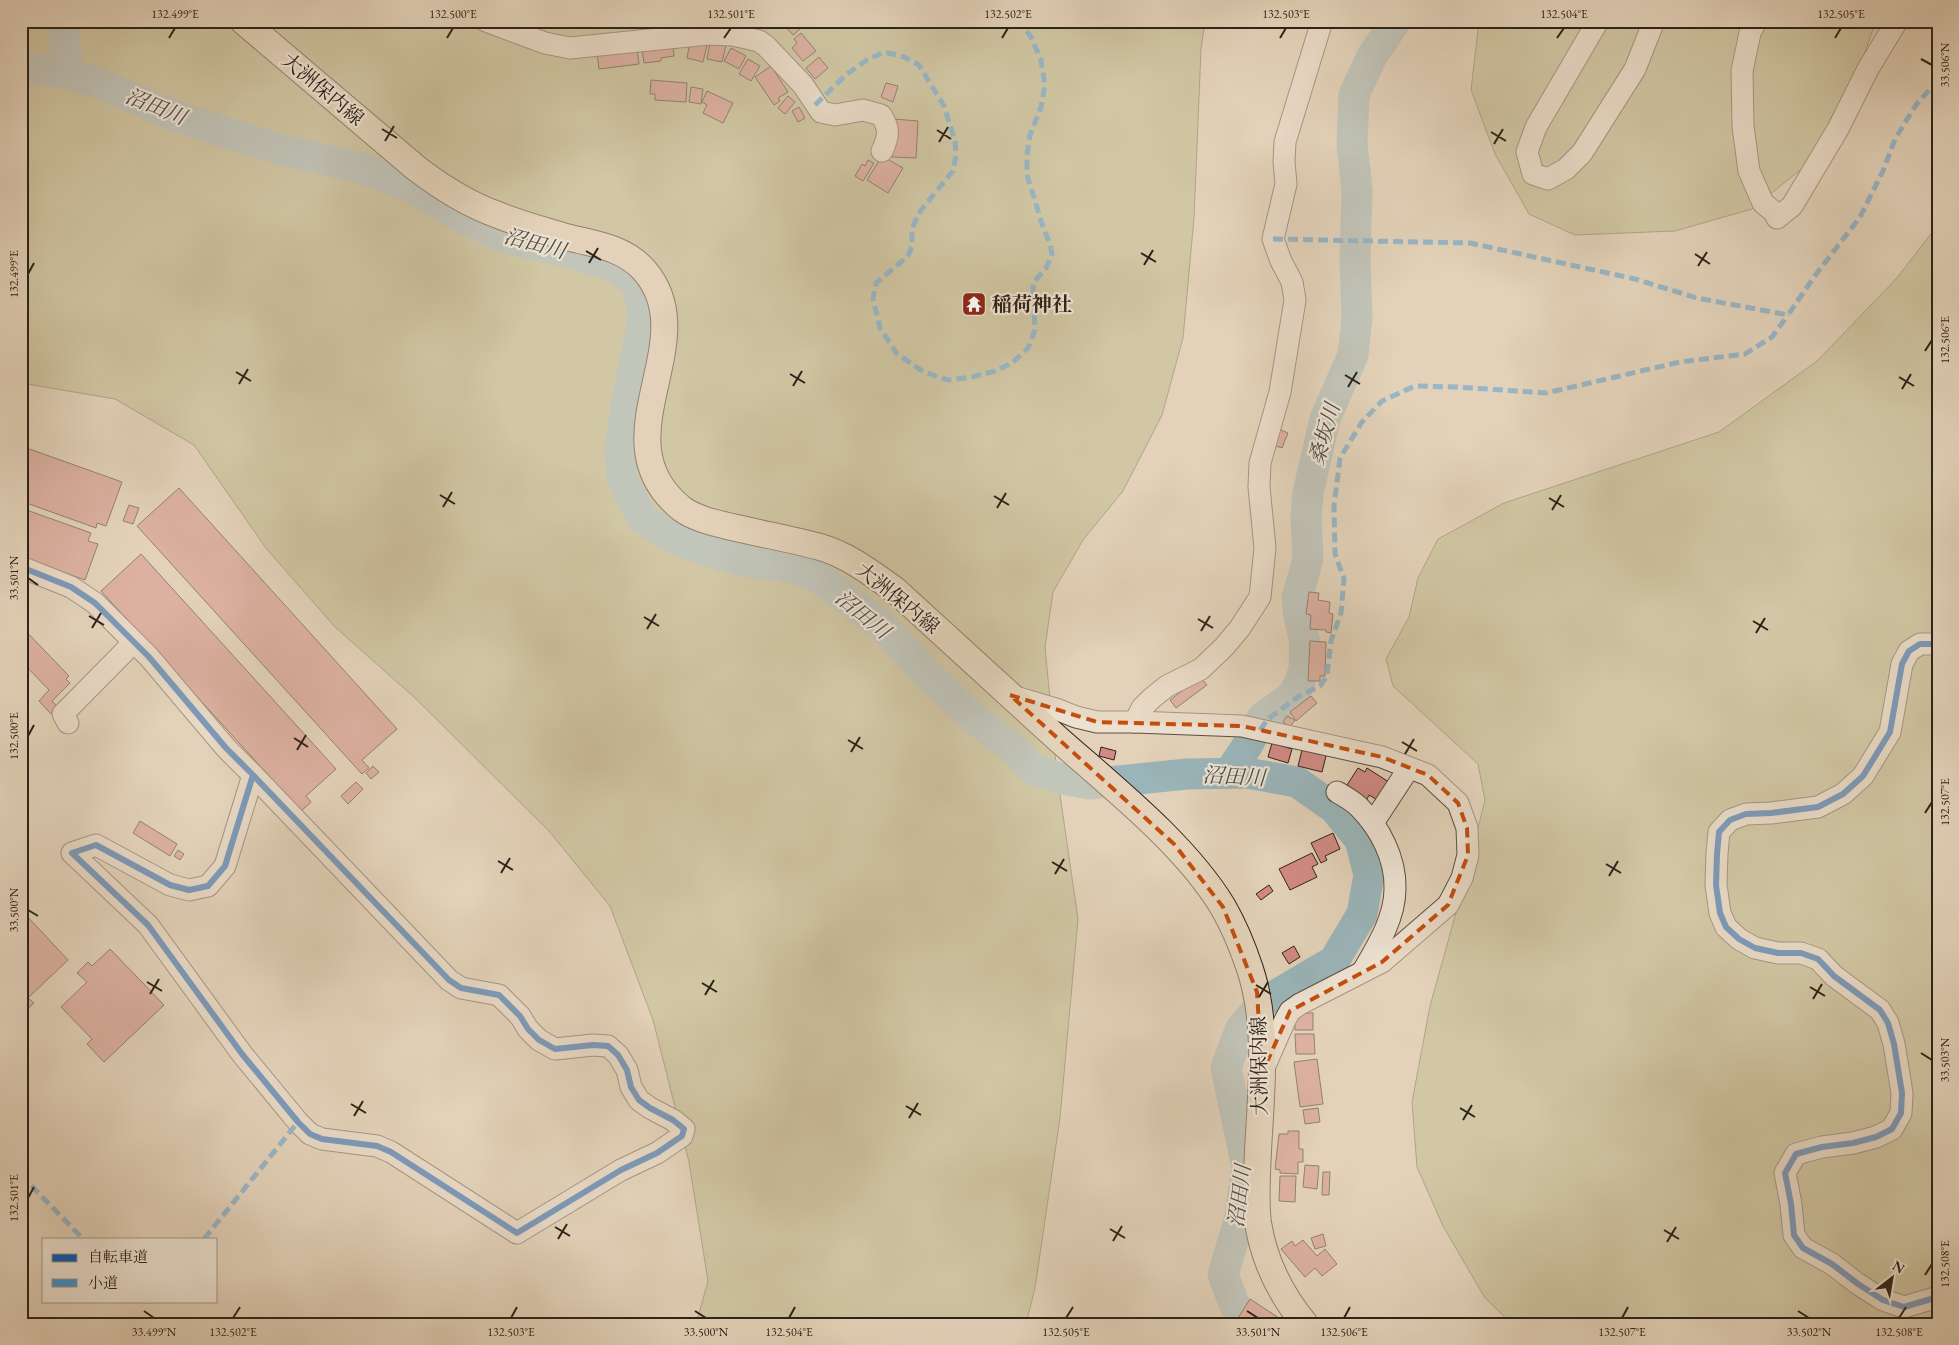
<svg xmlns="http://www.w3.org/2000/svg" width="1959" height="1345" font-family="'EB Garamond','Noto Serif JP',serif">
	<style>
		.green { fill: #baba8b; stroke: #746e52 }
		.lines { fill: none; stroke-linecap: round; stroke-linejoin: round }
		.river { stroke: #9ab5ba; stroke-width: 31 }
		.building { fill: #d28a84; stroke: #2e2218 }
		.minor-casing { stroke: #5b4e40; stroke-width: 23 }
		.major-casing { stroke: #2e2218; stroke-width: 28 }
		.minor { stroke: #ede2d2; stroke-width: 21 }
		.major { stroke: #e3d2b9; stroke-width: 26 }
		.quiet { stroke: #3c95d4; stroke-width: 5; stroke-dasharray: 10 5; stroke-linecap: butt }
		.cycleway-casing { stroke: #ede2d2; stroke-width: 9 }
		.cycleway { stroke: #0057b8; stroke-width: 6 }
		.marked { fill: none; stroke: #c34e0e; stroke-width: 4; stroke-dasharray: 10 6; stroke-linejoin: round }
		.ticks { fill: none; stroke: #2e2218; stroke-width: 2 }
		.labels { text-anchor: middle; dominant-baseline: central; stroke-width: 4.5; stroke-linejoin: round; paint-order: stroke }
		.street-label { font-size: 20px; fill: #2e2218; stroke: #ede2d2 }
		.poi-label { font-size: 20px; font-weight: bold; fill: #2e2218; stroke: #ede2d2; text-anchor: start }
		.water-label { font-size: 21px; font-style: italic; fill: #4e4e49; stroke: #ede2d2 }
		.neatline { fill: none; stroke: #2e2218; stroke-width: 2 }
		.ticks-label { font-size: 12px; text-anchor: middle; fill: #2e2218 }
	</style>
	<rect width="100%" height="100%" fill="#e3d2b9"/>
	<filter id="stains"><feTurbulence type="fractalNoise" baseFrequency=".004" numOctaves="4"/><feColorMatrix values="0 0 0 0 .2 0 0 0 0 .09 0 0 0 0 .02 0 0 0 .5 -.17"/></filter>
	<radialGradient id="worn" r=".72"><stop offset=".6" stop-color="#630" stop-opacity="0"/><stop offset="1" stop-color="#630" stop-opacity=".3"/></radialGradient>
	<g class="green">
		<path d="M21 21H1205L1201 49 1194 218 1183 338 1162 415 1123 491 1083 540 1053 592 1045 647 1057 774 1078 919 1060 1118 1035 1288 1026 1324H696L708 1281 689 1162 653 1020 610 906 549 831 414 697 335 627 266 548 194 445 115 399 21 383Z"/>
		<path d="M1479 21H1876L1854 83 1804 167 1752 209 1675 231 1575 235 1529 214 1495 154 1471 90Z"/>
		<path d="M1938 225V1324H1512L1485 1298 1443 1226 1417 1167 1412 1102 1430 1006 1466 877 1485 800 1478 764 1393 686 1386 659 1409 617 1418 578 1438 539 1504 503 1719 432 1817 361 1896 279Z"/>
	</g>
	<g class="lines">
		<g class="river">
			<path d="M59 21C68 37 66 56 65 73"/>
			<path d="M21 68 65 73 99 83 178 117 283 150 361 168 411 187 460 217 505 238 576 254 615 267 638 284 644 317 626 406 620 449 622 477 632 499 643 519 671 537 708 551 749 562 781 565 816 576 883 626 926 673 978 722 1013 748 1032 769 1063 779 1089 784 1187 774 1247 773 1297 782 1334 808 1360 840 1369 875 1362 914 1334 961 1262 1003 1240 1030 1226 1068 1247 1167 1239 1221 1223 1275 1235 1306 1255 1324"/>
			<path d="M1229 773 1247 746 1262 718 1291 697 1299 685 1304 669 1305 642 1299 617 1297 598 1308 559 1306 517 1308 493 1325 419 1353 355 1357 317 1355 260 1357 191 1352 143 1354 95 1372 56 1396 21"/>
		</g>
	</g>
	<g class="building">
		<path d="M792 21H795L801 28 793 35 786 27Z"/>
		<path d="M801 33 816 51 803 61 792 48 797 43 794 39Z"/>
		<path d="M690 42 707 45 703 62 687 58Z"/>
		<path d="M710 42 726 45 722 62 707 59Z"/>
		<path d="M673 46 674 56 661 58V61L644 63 642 49Z"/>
		<path d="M731 48 746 56 739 69 724 61Z"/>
		<path d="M637 49 639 64 599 69 597 53Z"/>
		<path d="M819 57 828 68 815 79 806 68Z"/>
		<path d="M748 59 760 66 751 81 739 74Z"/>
		<path d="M771 66 788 92 778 98 780 101 774 105 755 77Z"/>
		<path d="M651 80 687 83 686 102 655 100V94H650Z"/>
		<path d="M886 83 898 86 893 102 881 97Z"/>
		<path d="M691 87 703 89 701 104 689 102Z"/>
		<path d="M707 91 733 103 723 123 703 113 707 105 702 102Z"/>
		<path d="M788 96 795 102 785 114 778 108Z"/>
		<path d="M799 107 805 118 798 122 792 111Z"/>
		<path d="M894 119 918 121 916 158 892 157Z"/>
		<path d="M882 156 903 168 888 193 867 180Z"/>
		<path d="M868 160 874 163 863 181 855 176 862 164 865 166Z"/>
		<path d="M1279 429 1288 433 1282 448 1273 445Z"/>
		<path d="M21 446 122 482 106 526 97 523 96 528 21 501Z"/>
		<path d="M179 488 397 729 362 760 369 768 362 774 137 526Z"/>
		<path d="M129 505 139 508 133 524 123 521Z"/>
		<path d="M21 508 91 533 88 541 98 544 85 580 21 557Z"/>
		<path d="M141 554 336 769 306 796 311 802 301 811 101 591Z"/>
		<path d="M1309 592 1319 593 1318 600 1330 602 1329 613 1333 614 1331 633 1326 632V630L1310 629 1311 615 1306 614Z"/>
		<path d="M21 626 69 676 66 679 70 683 52 701 58 707 51 714 39 701 49 690 21 661Z"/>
		<path d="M1310 641 1326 642 1325 676H1320V681H1308Z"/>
		<path d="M1200 677 1207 685 1176 708 1170 700Z"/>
		<path d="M1311 696 1317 703 1296 721 1290 712Z"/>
		<path d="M1287 716 1295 720 1290 727 1283 722Z"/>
		<path d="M1272 743 1292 749 1288 763 1268 757Z"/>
		<path d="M1303 746 1327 752 1322 772 1298 766Z"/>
		<path d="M1101 747 1116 751 1114 760 1099 756Z"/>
		<path d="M373 766 379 772 371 779 366 773Z"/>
		<path d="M1358 768 1365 772 1367 768 1392 784 1381 802 1369 795 1366 801 1351 792 1353 789 1347 785Z"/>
		<path d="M356 782 363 789 348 804 341 796Z"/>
		<path d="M140 821 177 844 170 856 133 833Z"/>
		<path d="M1333 833 1340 849 1325 856 1327 860 1321 863 1311 843Z"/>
		<path d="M24 838 28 849 21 852V839Z"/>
		<path d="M178 850 184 854 180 860 174 856Z"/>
		<path d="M1312 853 1318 864 1312 867 1317 877 1290 890 1279 869Z"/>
		<path d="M1269 885 1273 891 1261 900 1256 894Z"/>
		<path d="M25 914 68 960 28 998 34 1003 21 1015V917Z"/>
		<path d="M1294 946 1300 957 1289 964 1282 953Z"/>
		<path d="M110 949 164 1005 104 1062 87 1044 92 1039 61 1007 87 982 77 973 88 962 92 966Z"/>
		<rect x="1295" y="1013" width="18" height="17"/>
		<path d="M1295 1034H1314L1315 1054H1296Z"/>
		<path d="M1317 1059 1323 1104 1300 1107 1294 1062Z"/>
		<path d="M1318 1108 1320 1122 1305 1124 1303 1110Z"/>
		<path d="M1288 1131H1299V1149H1303V1162H1298V1174L1280 1173V1170L1275 1169 1279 1134H1288Z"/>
		<path d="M1305 1165 1319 1166 1317 1189 1303 1187Z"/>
		<path d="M1323 1172H1330L1329 1195H1322Z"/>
		<path d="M1280 1176H1296L1295 1202 1279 1201Z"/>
		<path d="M1323 1234 1326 1246 1315 1249 1311 1238Z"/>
		<path d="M1303 1240 1317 1256 1325 1249 1337 1264 1322 1276 1315 1268 1305 1277 1281 1249 1292 1241 1295 1246Z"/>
		<path d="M1250 1299 1279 1318 1275 1324H1262L1257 1321 1255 1324H1247L1238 1318Z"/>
	</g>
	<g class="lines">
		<defs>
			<g id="minor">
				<path d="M486 21 545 43 570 48 708 34 733 35 759 41 766 46 803 85 821 112 835 115 863 110 881 115C890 129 889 136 882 151"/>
				<path d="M1598 21 1536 127 1527 152 1533 174 1548 179 1566 169 1582 153 1635 69 1654 21"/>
				<path d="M1756 21 1750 33 1742 71 1743 126 1749 171 1763 203 1774 212 1777 218 1792 206 1838 129 1868 69 1897 21"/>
				<path d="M21 567 71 587 95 603 149 657 226 748 253 775 449 980 461 988 499 995 520 1016 528 1029 539 1040 555 1049 593 1045 608 1046 618 1055 627 1070 631 1087 639 1100 650 1108 673 1120 684 1129 682 1136 657 1153 621 1170 517 1233 391 1152 377 1146 322 1139 310 1134 298 1122 242 1054 148 925 72 853 96 845 170 885 189 890 208 886 225 866 253 775"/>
				<path d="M1938 644H1920L1909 651 1902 664 1890 732 1863 776 1843 794 1818 807 1771 813 1746 814 1730 820 1719 832 1717 854 1716 885 1720 913 1726 927 1739 939 1755 948 1778 953H1801L1818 959 1834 976 1880 1010 1888 1023 1894 1044 1902 1093 1901 1113 1892 1129 1876 1137 1853 1143 1822 1147 1796 1154 1785 1173 1791 1204 1794 1235 1803 1248 1832 1264 1858 1284 1883 1300 1904 1307 1938 1297"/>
				<path d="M1012 696 1056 709 1076 717 1097 722H1135L1242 726 1382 757 1428 775 1458 803 1467 828 1468 855 1462 878 1448 905 1382 962 1300 1004 1290 1011 1285 1020 1263 1070"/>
				<path d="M1135 722 1142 708 1152 698 1167 686 1201 669 1224 647 1240 628 1260 597 1265 548 1259 487 1260 463 1280 392 1295 300 1292 282 1281 261 1273 239 1286 184 1284 162 1285 142 1322 21"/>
				<path d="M68 723 63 714 133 643"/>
				<path d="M1337 792C1344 796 1353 801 1359 807 1380 828 1396 859 1395 889 1395 918 1377 947 1363 971"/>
				<path d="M1373 823 1409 768"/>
			</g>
			<path id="major" d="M243 21 416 168C442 188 467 204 498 215 520 224 543 230 566 237 594 244 623 247 644 270 707 342 595 439 682 509 696 519 715 523 732 527 761 534 791 539 820 547 848 555 871 573 895 590 949 639 1003 689 1057 738 1112 787 1185 844 1223 907 1234 926 1243 948 1250 969 1269 1027 1261 1091 1258 1151 1257 1175 1255 1200 1258 1223 1264 1260 1281 1295 1305 1324"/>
		</defs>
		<use href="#minor" class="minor-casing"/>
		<use href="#major" class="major-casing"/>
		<use href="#minor" class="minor"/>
		<use href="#major" class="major"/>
		<g class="quiet">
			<path d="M815 105 847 74 867 60 884 52 904 57 919 65 944 106 955 141 956 155 953 171 921 210 912 228V246L908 256 876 283 873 299 880 328 897 354 924 372 948 380 972 377 995 371 1012 363 1028 348 1035 330 1033 283 1046 268 1052 255 1050 244 1043 227 1027 175V154L1030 135 1041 107 1045 85 1041 60 1031 37 1020 21"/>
			<path d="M1273 239 1470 243 1635 279 1697 298 1788 315 1814 277 1860 217 1883 171 1895 139 1916 105 1938 80"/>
			<path d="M1260 730 1268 719 1299 696 1320 686 1327 676 1331 641 1341 613 1344 579 1335 554 1334 506 1340 458 1362 422 1382 401 1415 386 1457 387 1546 393 1680 362 1745 354 1772 337 1788 315"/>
			<path d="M21 1175 83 1239"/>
			<path d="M204 1239 298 1122"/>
			<path d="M145 1301H152"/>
		</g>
		<defs>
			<g id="cycleway">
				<path d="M21 567 71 587 95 603 149 657 226 748 253 775 449 980 461 988 499 995 520 1016 528 1029 539 1040 555 1049 593 1045 608 1046 618 1055 627 1070 631 1087 639 1100 650 1108 673 1120 684 1129 682 1136 657 1153 621 1170 517 1233 391 1152 377 1146 322 1139 310 1134 298 1122 242 1054 148 925 72 853 96 845 170 885 189 890 208 886 225 866 253 775"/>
				<path d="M1938 644H1920L1909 651 1902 664 1890 732 1863 776 1843 794 1818 807 1771 813 1746 814 1730 820 1719 832 1717 854 1716 885 1720 913 1726 927 1739 939 1755 948 1778 953H1801L1818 959 1834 976 1880 1010 1888 1023 1894 1044 1902 1093 1901 1113 1892 1129 1876 1137 1853 1143 1822 1147 1796 1154 1785 1173 1791 1204 1794 1235 1803 1248 1832 1264 1858 1284 1883 1300 1904 1307 1938 1297"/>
			</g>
		</defs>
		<use href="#cycleway" class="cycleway-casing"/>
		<use href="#cycleway" class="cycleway"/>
	</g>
	<path d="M0 0H1959V1345H0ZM1010 695 1097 722 1242 726 1382 757 1428 775 1458 803 1467 828 1468 855 1448 905 1382 962 1290 1011 1262 1073 1257 992 1223 907 1174 844Z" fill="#e3d2b9" fill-opacity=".55" fill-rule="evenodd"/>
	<path class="marked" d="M1010 695 1097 722 1242 726 1382 757 1428 775 1458 803 1467 828 1468 855 1448 905 1382 962 1290 1011 1262 1073 1257 992 1223 907 1174 844Z"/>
	<path class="ticks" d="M169 38 175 28M447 38 453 28M724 38 731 28M1002 38 1008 28M1280 38 1286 28M1557 38 1564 28M1835 38 1841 28M1921 59 1932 65M382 129 397 138M937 130 951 139M1491 132 1506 141M385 141 394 126M939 142 948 127M1494 144 1503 129M586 251 601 260M1141 253 1156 262M1695 254 1710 264M589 263 598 248M1144 265 1153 250M1698 266 1707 252M28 274 34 263M1925 351 1932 340M236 372 251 381M790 374 805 383M1345 375 1360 384M1899 377 1914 386M239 384 248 369M793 386 802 371M1348 387 1357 372M1902 389 1911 374M440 495 455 504M994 496 1009 505M1549 498 1564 507M443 507 452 492M997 508 1006 493M1552 510 1561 495M28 578 38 585M89 616 104 625M644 617 659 626M1198 619 1213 628M1753 621 1768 630M92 628 101 613M647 629 656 614M1201 631 1210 616M1756 633 1765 618M28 736 34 725M294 738 308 747M848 740 863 749M1402 742 1417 751M297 750 306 735M851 752 860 737M1405 754 1414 739M1925 813 1932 802M498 861 513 870M1052 862 1067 871M1606 864 1621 873M501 873 510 858M1055 874 1064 859M1609 876 1618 861M28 910 38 916M147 982 162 991M702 983 717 992M1256 985 1271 994M1810 987 1825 996M150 994 159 979M705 995 714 980M1259 997 1268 982M1813 999 1822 984M1921 1053 1932 1060M351 1104 366 1113M906 1106 921 1115M1460 1108 1475 1117M354 1116 363 1101M909 1118 918 1103M1463 1120 1472 1105M28 1198 34 1187M555 1227 570 1236M1110 1229 1125 1238M1664 1230 1679 1239M558 1239 567 1224M1113 1241 1122 1226M1667 1242 1676 1227M1925 1275 1932 1264M144 1311 154 1318M695 1311 706 1318M1247 1311 1258 1318M1798 1311 1809 1318M233 1318 240 1307M511 1318 517 1307M789 1318 795 1307M1066 1318 1073 1307M1344 1318 1350 1307M1622 1318 1628 1307M1899 1318 1906 1307"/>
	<defs>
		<symbol id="temple-square" viewBox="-11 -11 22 22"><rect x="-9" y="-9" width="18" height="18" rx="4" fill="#8f2418" stroke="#ede2d2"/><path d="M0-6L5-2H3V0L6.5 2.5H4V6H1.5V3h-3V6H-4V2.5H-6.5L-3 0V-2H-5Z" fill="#fff"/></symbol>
	</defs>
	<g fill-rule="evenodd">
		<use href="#temple-square" x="960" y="290" width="28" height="28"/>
	</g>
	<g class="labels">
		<g class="street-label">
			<text transform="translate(323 89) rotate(40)">大洲保内線</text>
			<text transform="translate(898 598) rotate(39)">大洲保内線</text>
			<text transform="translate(1259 1066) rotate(-91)">大洲保内線</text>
		</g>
		<g class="poi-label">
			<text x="992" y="304">稲荷神社</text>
		</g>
		<g class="water-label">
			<text transform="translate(156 106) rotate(22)">沼田川</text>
			<text transform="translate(535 243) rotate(15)">沼田川</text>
			<text transform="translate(1324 434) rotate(-74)">桑坂川</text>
			<text transform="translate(863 614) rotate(39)">沼田川</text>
			<text transform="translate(1234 776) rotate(3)">沼田川</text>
			<text transform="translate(1239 1196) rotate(-83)">沼田川</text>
		</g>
	</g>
	<rect width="1959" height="1345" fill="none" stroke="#e3d2b9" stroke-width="55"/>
	<rect x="42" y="1238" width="175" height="65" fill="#ede2d2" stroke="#a19588"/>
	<rect x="52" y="1254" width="25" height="8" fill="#0057b8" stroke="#a19588"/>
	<text x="88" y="1262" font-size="15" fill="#2e2218">自転車道</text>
	<rect x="52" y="1279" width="25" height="8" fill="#3c95d4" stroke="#a19588"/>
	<text x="88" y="1288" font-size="15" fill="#2e2218">小道</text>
	<g transform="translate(1892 1278) rotate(31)" stroke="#ede2d2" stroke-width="4" paint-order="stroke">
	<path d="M0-4L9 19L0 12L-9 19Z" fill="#2e2218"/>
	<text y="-8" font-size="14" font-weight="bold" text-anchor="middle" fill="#2e2218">N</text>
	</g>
	<rect x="28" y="28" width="1904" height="1290" class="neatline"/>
	<g class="ticks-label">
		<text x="175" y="18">132.499°E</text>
		<text x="453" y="18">132.500°E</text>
		<text x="731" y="18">132.501°E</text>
		<text x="1008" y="18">132.502°E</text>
		<text x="1286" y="18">132.503°E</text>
		<text x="1564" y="18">132.504°E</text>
		<text x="1841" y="18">132.505°E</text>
		<text transform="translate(1945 65) rotate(-90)" y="4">33.506°N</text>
		<text transform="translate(14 274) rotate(-90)" y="4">132.499°E</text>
		<text transform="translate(1945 340) rotate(-90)" y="4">132.506°E</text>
		<text transform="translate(14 578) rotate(-90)" y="4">33.501°N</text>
		<text transform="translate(14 736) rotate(-90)" y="4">132.500°E</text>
		<text transform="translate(1945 802) rotate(-90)" y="4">132.507°E</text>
		<text transform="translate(14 910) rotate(-90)" y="4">33.500°N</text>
		<text transform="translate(1945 1060) rotate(-90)" y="4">33.503°N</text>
		<text transform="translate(14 1198) rotate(-90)" y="4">132.501°E</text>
		<text transform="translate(1945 1264) rotate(-90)" y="4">132.508°E</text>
		<text x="154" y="1336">33.499°N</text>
		<text x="233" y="1336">132.502°E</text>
		<text x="511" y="1336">132.503°E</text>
		<text x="706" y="1336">33.500°N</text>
		<text x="789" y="1336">132.504°E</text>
		<text x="1066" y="1336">132.505°E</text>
		<text x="1258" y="1336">33.501°N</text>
		<text x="1344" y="1336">132.506°E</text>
		<text x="1622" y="1336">132.507°E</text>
		<text x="1809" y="1336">33.502°N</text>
		<text x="1899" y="1336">132.508°E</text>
	</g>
	<rect width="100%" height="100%" filter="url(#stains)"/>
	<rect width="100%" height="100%" fill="url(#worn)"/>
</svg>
